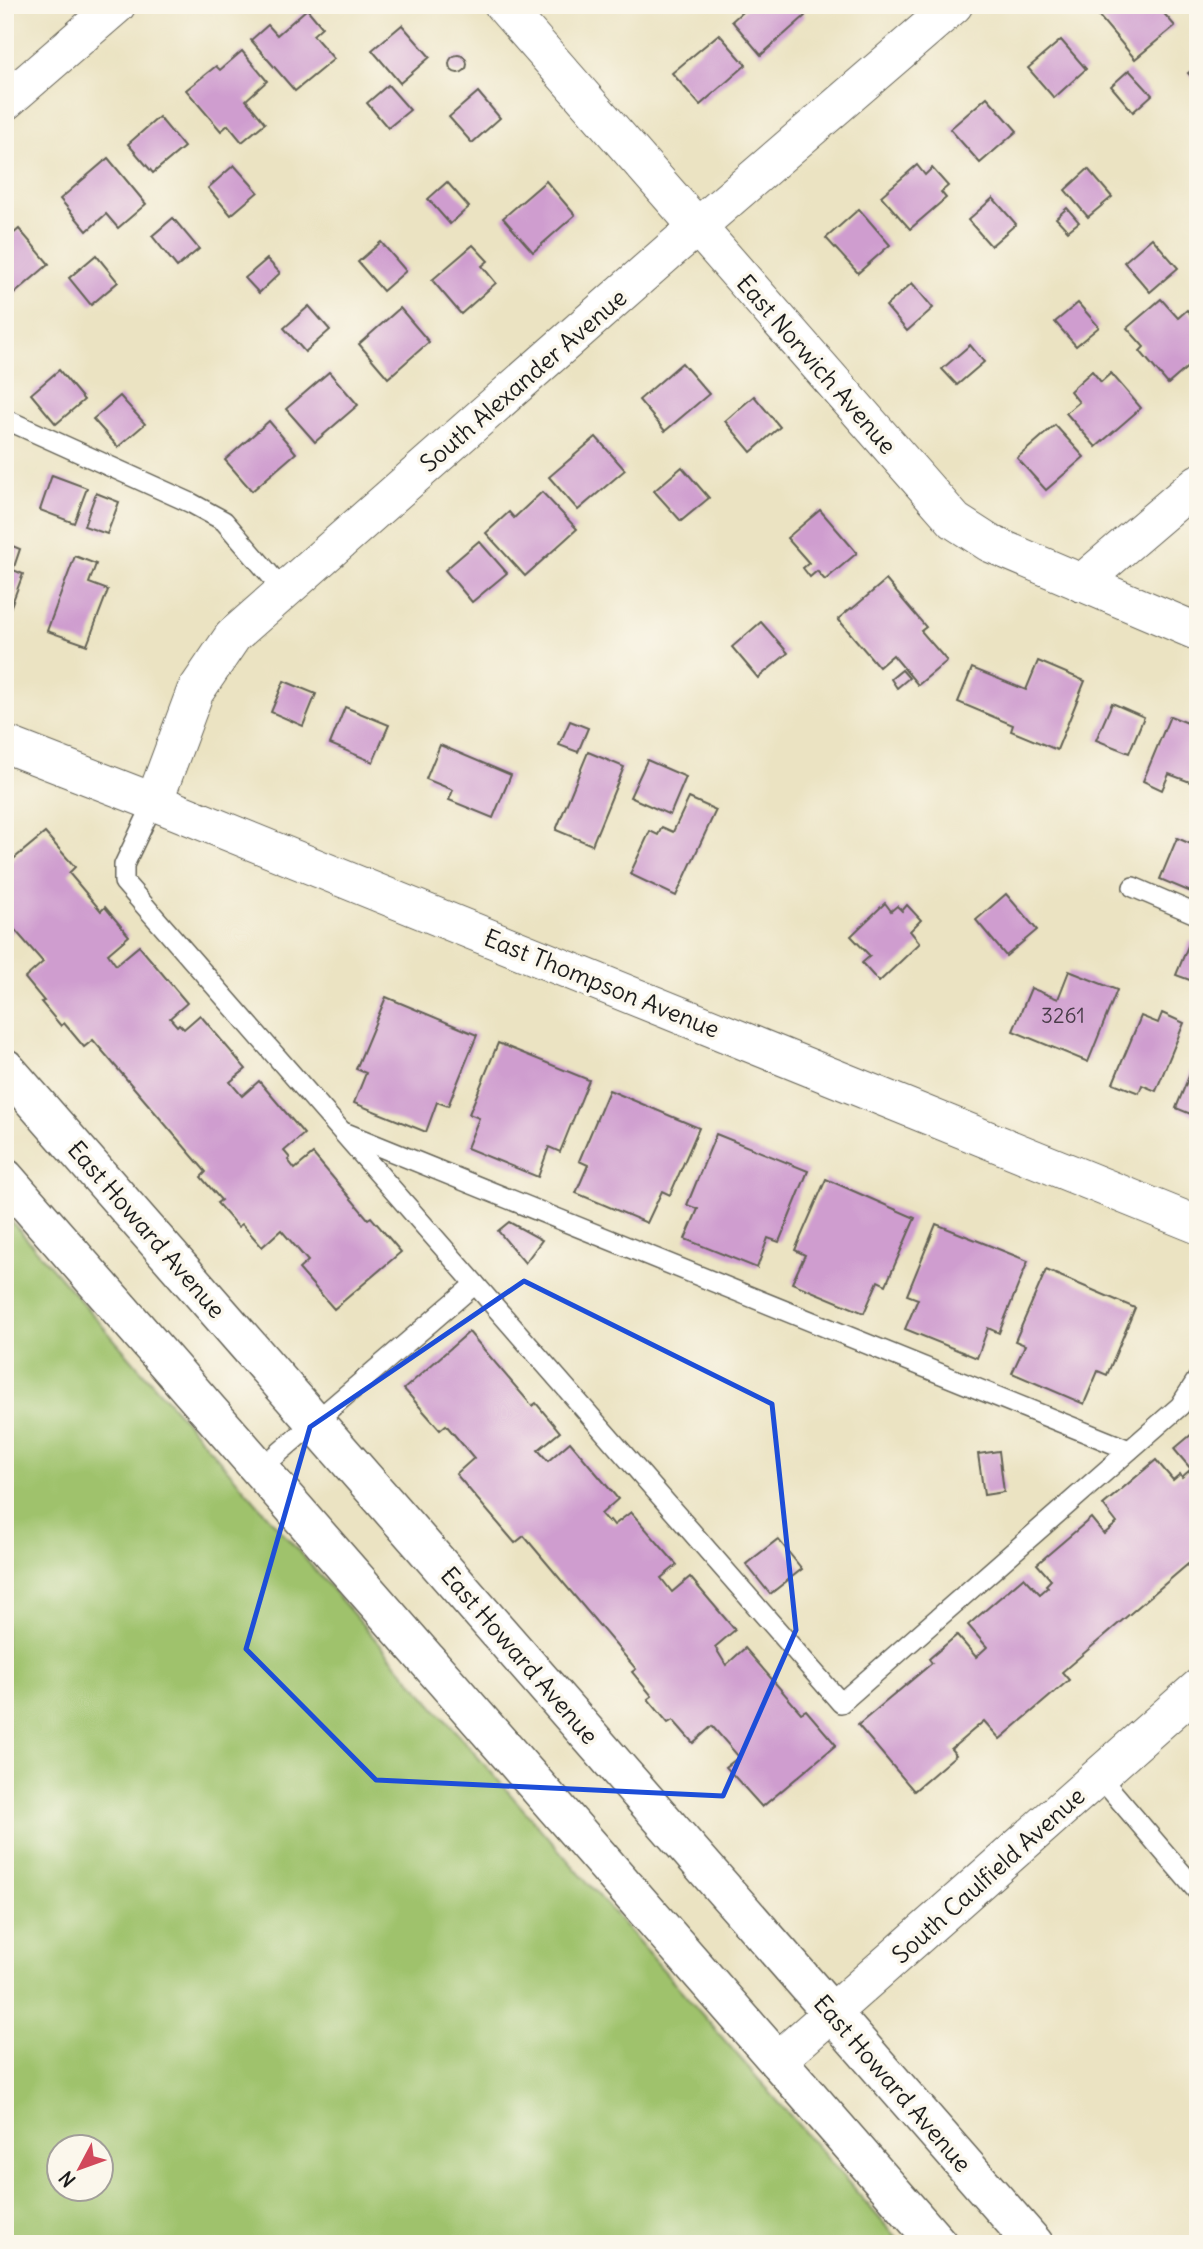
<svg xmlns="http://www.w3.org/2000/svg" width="1203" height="2249" font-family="Delius,sans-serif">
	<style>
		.green { fill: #9fc26c; stroke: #5e6f44; stroke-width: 2; fill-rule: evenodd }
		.building { fill: #cf9dcf }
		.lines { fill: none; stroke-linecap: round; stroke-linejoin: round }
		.service-casing { stroke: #646256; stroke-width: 22 }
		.minor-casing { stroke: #646256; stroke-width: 39 }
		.secondary-casing { stroke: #646256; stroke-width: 41 }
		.service { stroke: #fff; stroke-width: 19 }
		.minor { stroke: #fff; stroke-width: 37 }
		.secondary { stroke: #fff; stroke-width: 38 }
		.marked { fill: none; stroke: #1d4ed8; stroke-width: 5; stroke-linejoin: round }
		.labels { text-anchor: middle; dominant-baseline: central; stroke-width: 7; stroke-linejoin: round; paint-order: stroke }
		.number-label { font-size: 21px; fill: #493c49 }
		.street-label { font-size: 24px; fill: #1c1c1c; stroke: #fbf7ec }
	</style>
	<rect width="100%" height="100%" fill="#fbf7ec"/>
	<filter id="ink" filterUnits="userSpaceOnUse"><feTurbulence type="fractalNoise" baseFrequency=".0143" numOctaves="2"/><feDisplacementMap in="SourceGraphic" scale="14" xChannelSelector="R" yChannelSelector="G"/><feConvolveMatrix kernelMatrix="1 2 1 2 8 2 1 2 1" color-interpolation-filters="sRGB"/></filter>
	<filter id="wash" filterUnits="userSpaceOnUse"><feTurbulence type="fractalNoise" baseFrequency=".00686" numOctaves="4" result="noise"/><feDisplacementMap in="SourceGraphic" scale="28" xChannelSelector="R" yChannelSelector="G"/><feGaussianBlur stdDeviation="1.57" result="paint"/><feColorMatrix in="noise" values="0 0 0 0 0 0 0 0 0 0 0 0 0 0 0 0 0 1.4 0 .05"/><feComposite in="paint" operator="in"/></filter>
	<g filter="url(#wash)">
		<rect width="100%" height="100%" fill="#ebe3c2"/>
		<path class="green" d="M5 1214 902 2244H5ZM60 2148H102V2190H60Z"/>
		<g id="blocks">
			<g class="building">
				<path d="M750 5H796L805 16 761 55 732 21Z"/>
				<path d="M1096 5H1164L1160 9 1175 26 1135 59 1092 8Z"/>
				<path d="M307 9 322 27 313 35 334 59 295 91 251 40 268 25 277 35Z"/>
				<path d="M402 25 430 57 400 83 372 50Z"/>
				<path d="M719 34 746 65 700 105 672 73Z"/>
				<path d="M1061 40 1086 69 1054 98 1028 68Z"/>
				<path d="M242 51 267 81 246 100 265 123 242 142 228 125 221 131 186 90 216 66 220 70Z"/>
				<circle cx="458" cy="64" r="9"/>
				<path d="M1198 65V84L1188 73Z"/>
				<path d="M1129 70 1152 95 1133 112 1111 86Z"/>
				<path d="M388 85 410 110 388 128 367 103Z"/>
				<path d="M478 92 500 118 472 143 449 117Z"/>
				<path d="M987 97 1017 131 980 163 950 129Z"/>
				<path d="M159 117 184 147 153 173 128 144Z"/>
				<path d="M108 158 146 204 118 228 106 214 87 231 60 199Z"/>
				<path d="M234 165 258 192 231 215 208 188Z"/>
				<path d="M917 165 925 175 932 168 948 186 941 192 946 198 910 229 881 196Z"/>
				<path d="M1088 169 1112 197 1088 217 1065 190Z"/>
				<path d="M546 181 575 215 533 252 503 218Z"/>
				<path d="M447 182 469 207 450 224 428 199Z"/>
				<path d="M993 198 1016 224 991 246 968 220Z"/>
				<path d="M1067 208 1079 222 1068 231 1056 218Z"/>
				<path d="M859 209 890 245 858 273 826 238Z"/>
				<path d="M173 218 199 249 177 267 152 236Z"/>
				<path d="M19 229 49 264 14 294 5 284V241Z"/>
				<path d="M1152 238 1178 268 1150 292 1124 262Z"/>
				<path d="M381 242 406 271 383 291 358 262Z"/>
				<path d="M473 245 488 261 482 266 496 283 461 314 432 280Z"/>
				<path d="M96 255 118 282 91 305 69 278Z"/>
				<path d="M267 259 280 273 259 293 245 278Z"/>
				<path d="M912 283 933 308 907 331 886 306Z"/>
				<path d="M1161 299 1178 318 1187 310 1198 322V358L1168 384 1140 351 1144 347 1127 328Z"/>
				<path d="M1078 303 1099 327 1076 346 1055 322Z"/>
				<path d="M309 306 330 330 305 352 284 328Z"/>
				<path d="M400 308 429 342 388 378 359 344Z"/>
				<path d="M970 345 984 362 957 385 942 369Z"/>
				<path d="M682 363 709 394 665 431 639 400Z"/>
				<path d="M59 370 84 400 56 424 31 394Z"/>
				<path d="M1092 371 1101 382 1111 373 1141 408 1096 447 1066 413 1079 402 1070 391Z"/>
				<path d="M329 372 358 405 315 442 286 409Z"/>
				<path d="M120 396 145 424 118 447 93 419Z"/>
				<path d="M754 396 780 427 751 452 725 421Z"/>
				<path d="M269 421 296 453 252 491 225 460Z"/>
				<path d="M1055 425 1084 457 1046 490 1017 458Z"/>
				<path d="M596 437 625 470 578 510 549 477Z"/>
				<path d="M682 467 709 498 681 521 654 491Z"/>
				<path d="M52 475 87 488 74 523 40 510Z"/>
				<path d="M542 492 577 529 525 576 486 533 509 512 514 518Z"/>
				<path d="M96 493 119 502 107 534 84 526Z"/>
				<path d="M820 510 857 553 825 580 817 571 810 577 803 568 809 563 787 538Z"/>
				<path d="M479 541 507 573 472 602 445 570Z"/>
				<path d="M5 543 20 549 13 570 23 574 8 614H5Z"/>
				<path d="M75 556 96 564 89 583 108 590 87 645 47 631Z"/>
				<path d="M886 580 926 627 921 631 947 661 918 685 893 655 879 667 838 619 851 608 852 609Z"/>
				<path d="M761 622 788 653 758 678 732 647Z"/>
				<path d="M1038 661 1085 681 1057 750 1011 731 1013 725 958 702 972 668 1026 690Z"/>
				<path d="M902 670 909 678 897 688 891 679Z"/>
				<path d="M284 681 316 694 303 726 271 712Z"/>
				<path d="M1112 703 1144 717 1129 753 1096 740Z"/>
				<path d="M345 707 389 725 373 762 330 744Z"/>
				<path d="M1170 716 1198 727V785L1169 774 1162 790 1143 781Z"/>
				<path d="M570 721 588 728 578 752 559 745Z"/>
				<path d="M440 745 511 775 493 818 449 800 453 790 426 779Z"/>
				<path d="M588 752 624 767 592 845 556 830Z"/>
				<path d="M647 760 686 777 670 815 630 797Z"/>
				<path d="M689 798 716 810 676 896 630 874 650 831 658 835 662 827 673 832Z"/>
				<path d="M45 833 75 867 69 873 101 911 105 907 129 936 108 954 116 965 139 946 187 1003 170 1018 177 1026 179 1024 184 1029 200 1015 246 1069 230 1082 242 1096 259 1081 304 1134 284 1151 290 1158 288 1160 295 1169 313 1154 368 1219 371 1217 401 1252 334 1309 299 1269 308 1261 281 1230 262 1247 242 1224 238 1227 217 1203 221 1200 201 1177 206 1172 93 1040 84 1047 64 1023 61 1026 41 1002 44 1001 25 978 43 962 15 930 9 935 5 930V866Z"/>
				<path d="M1177 838 1198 847V895L1160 879Z"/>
				<path d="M1006 894 1037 930 1006 956 976 920Z"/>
				<path d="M885 903 891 911 897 906 902 911 907 905 921 920 910 931 920 943 879 982 862 963 870 956 851 936Z"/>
				<path d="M1190 941 1198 944V983L1176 975Z"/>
				<path d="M1069 971 1117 990 1088 1062 1013 1031 1031 988 1058 999Z"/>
				<path d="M386 997 477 1035 448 1106 437 1102 426 1132 354 1103 366 1073 356 1069Z"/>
				<path d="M1162 1013 1184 1023 1156 1091 1142 1085 1139 1093 1113 1083 1141 1016 1158 1023Z"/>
				<path d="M498 1043 589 1080 560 1152 549 1147 538 1177 467 1148 479 1118 469 1114Z"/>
				<path d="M1198 1054V1117L1176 1108Z"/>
				<path d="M609 1090 699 1128 670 1195 662 1191 647 1223 576 1193 588 1165 579 1161Z"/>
				<path d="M716 1134 808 1171 779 1242 768 1238 757 1268 685 1239 698 1209 687 1205Z"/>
				<path d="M826 1179 915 1218 886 1285 878 1281 864 1313 792 1283 805 1255 795 1250Z"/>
				<path d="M509 1222 542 1240 525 1263 498 1231Z"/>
				<path d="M936 1224 1028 1261 999 1333 988 1328 977 1358 905 1329 918 1299 907 1295Z"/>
				<path d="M1046 1270 1135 1308 1107 1375 1098 1371 1084 1404 1012 1373 1025 1345 1015 1341Z"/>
				<path d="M469 1332 532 1406 536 1403 560 1432 538 1450 548 1461 570 1442 618 1499 601 1514 608 1522 610 1520 614 1525 631 1512 677 1565 661 1578 672 1592 690 1577 735 1630 715 1647 726 1665 745 1648 801 1713 806 1710 836 1745 762 1807 726 1767 739 1757 712 1726 693 1743 673 1720 668 1723 648 1699 652 1696 632 1672 636 1669 524 1536 515 1543 456 1474 474 1458 446 1425 440 1430 404 1389Z"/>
				<path d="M1198 1429V1564L1194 1559 1062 1672 1069 1680 1000 1739 984 1721 951 1749 956 1755 914 1791 858 1725 932 1663 929 1659 957 1635 976 1657 987 1647 968 1625 1024 1577 1040 1594 1048 1587 1046 1585 1051 1580 1037 1564 1091 1518 1104 1534 1117 1523 1103 1505 1156 1460 1173 1480 1180 1474 1182 1477 1191 1469 1174 1449Z"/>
				<path d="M999 1451 1004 1492 984 1495 978 1454Z"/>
				<path d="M778 1539 802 1569 770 1594 746 1564Z"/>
			</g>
		</g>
	</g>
	<g filter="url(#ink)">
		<use href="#blocks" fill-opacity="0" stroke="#646256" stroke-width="2"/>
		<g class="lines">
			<defs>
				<g id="service">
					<path d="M5 419 191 503 224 521 284 591"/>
					<path d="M154 802 124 865V882L841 1703 1180 1406 1198 1378"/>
					<path d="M1133 887 1198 915"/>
					<path d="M346 1133 1129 1450"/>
					<path d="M259 1470 475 1284"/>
					<path d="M1099 1776 1198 1892"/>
				</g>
				<g id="minor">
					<path d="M503 5 955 521 989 543 1198 632"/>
					<path d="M5 102 117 5"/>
					<path d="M1081 583 1198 483"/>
					<path d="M5 744 154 802 1198 1225"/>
					<path d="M154 802 195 692 233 636 667 253 954 5"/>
					<path d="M777 2061 1198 1688"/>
				</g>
				<g id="secondary">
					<path d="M5 1068 1034 2244"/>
					<path d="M5 1178 938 2244"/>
				</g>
			</defs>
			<use href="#service" class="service-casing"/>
			<use href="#minor" class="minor-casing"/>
			<use href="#secondary" class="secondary-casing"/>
			<use href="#service" class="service"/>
			<use href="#minor" class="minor"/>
			<use href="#secondary" class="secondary"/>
		</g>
	</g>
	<path class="marked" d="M524 1281 772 1404 796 1630 723 1796 376 1780 246 1649 310 1427Z"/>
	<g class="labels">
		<g class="number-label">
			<text x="1063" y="1015">3261</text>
		</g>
		<g class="street-label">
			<text transform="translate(817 364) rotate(49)">East Norwich Avenue</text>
			<text transform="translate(523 380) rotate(-41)">South Alexander Avenue</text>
			<text transform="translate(602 983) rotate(22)">East Thompson Avenue</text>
			<text transform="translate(147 1229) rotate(49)">East Howard Avenue</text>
			<text transform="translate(520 1655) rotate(49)">East Howard Avenue</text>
			<text transform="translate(988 1875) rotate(-42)">South Caulfield Avenue</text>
			<text transform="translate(893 2083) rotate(49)">East Howard Avenue</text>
		</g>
	</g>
	<rect width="1203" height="2249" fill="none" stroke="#fbf7ec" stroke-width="28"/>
	<g transform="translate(80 2168) rotate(229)"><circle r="33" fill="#fbf7ec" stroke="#a29f99" stroke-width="2"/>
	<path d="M0-5L12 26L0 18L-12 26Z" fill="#d1495b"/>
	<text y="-10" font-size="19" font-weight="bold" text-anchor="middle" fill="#1c1c1c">N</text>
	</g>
</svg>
